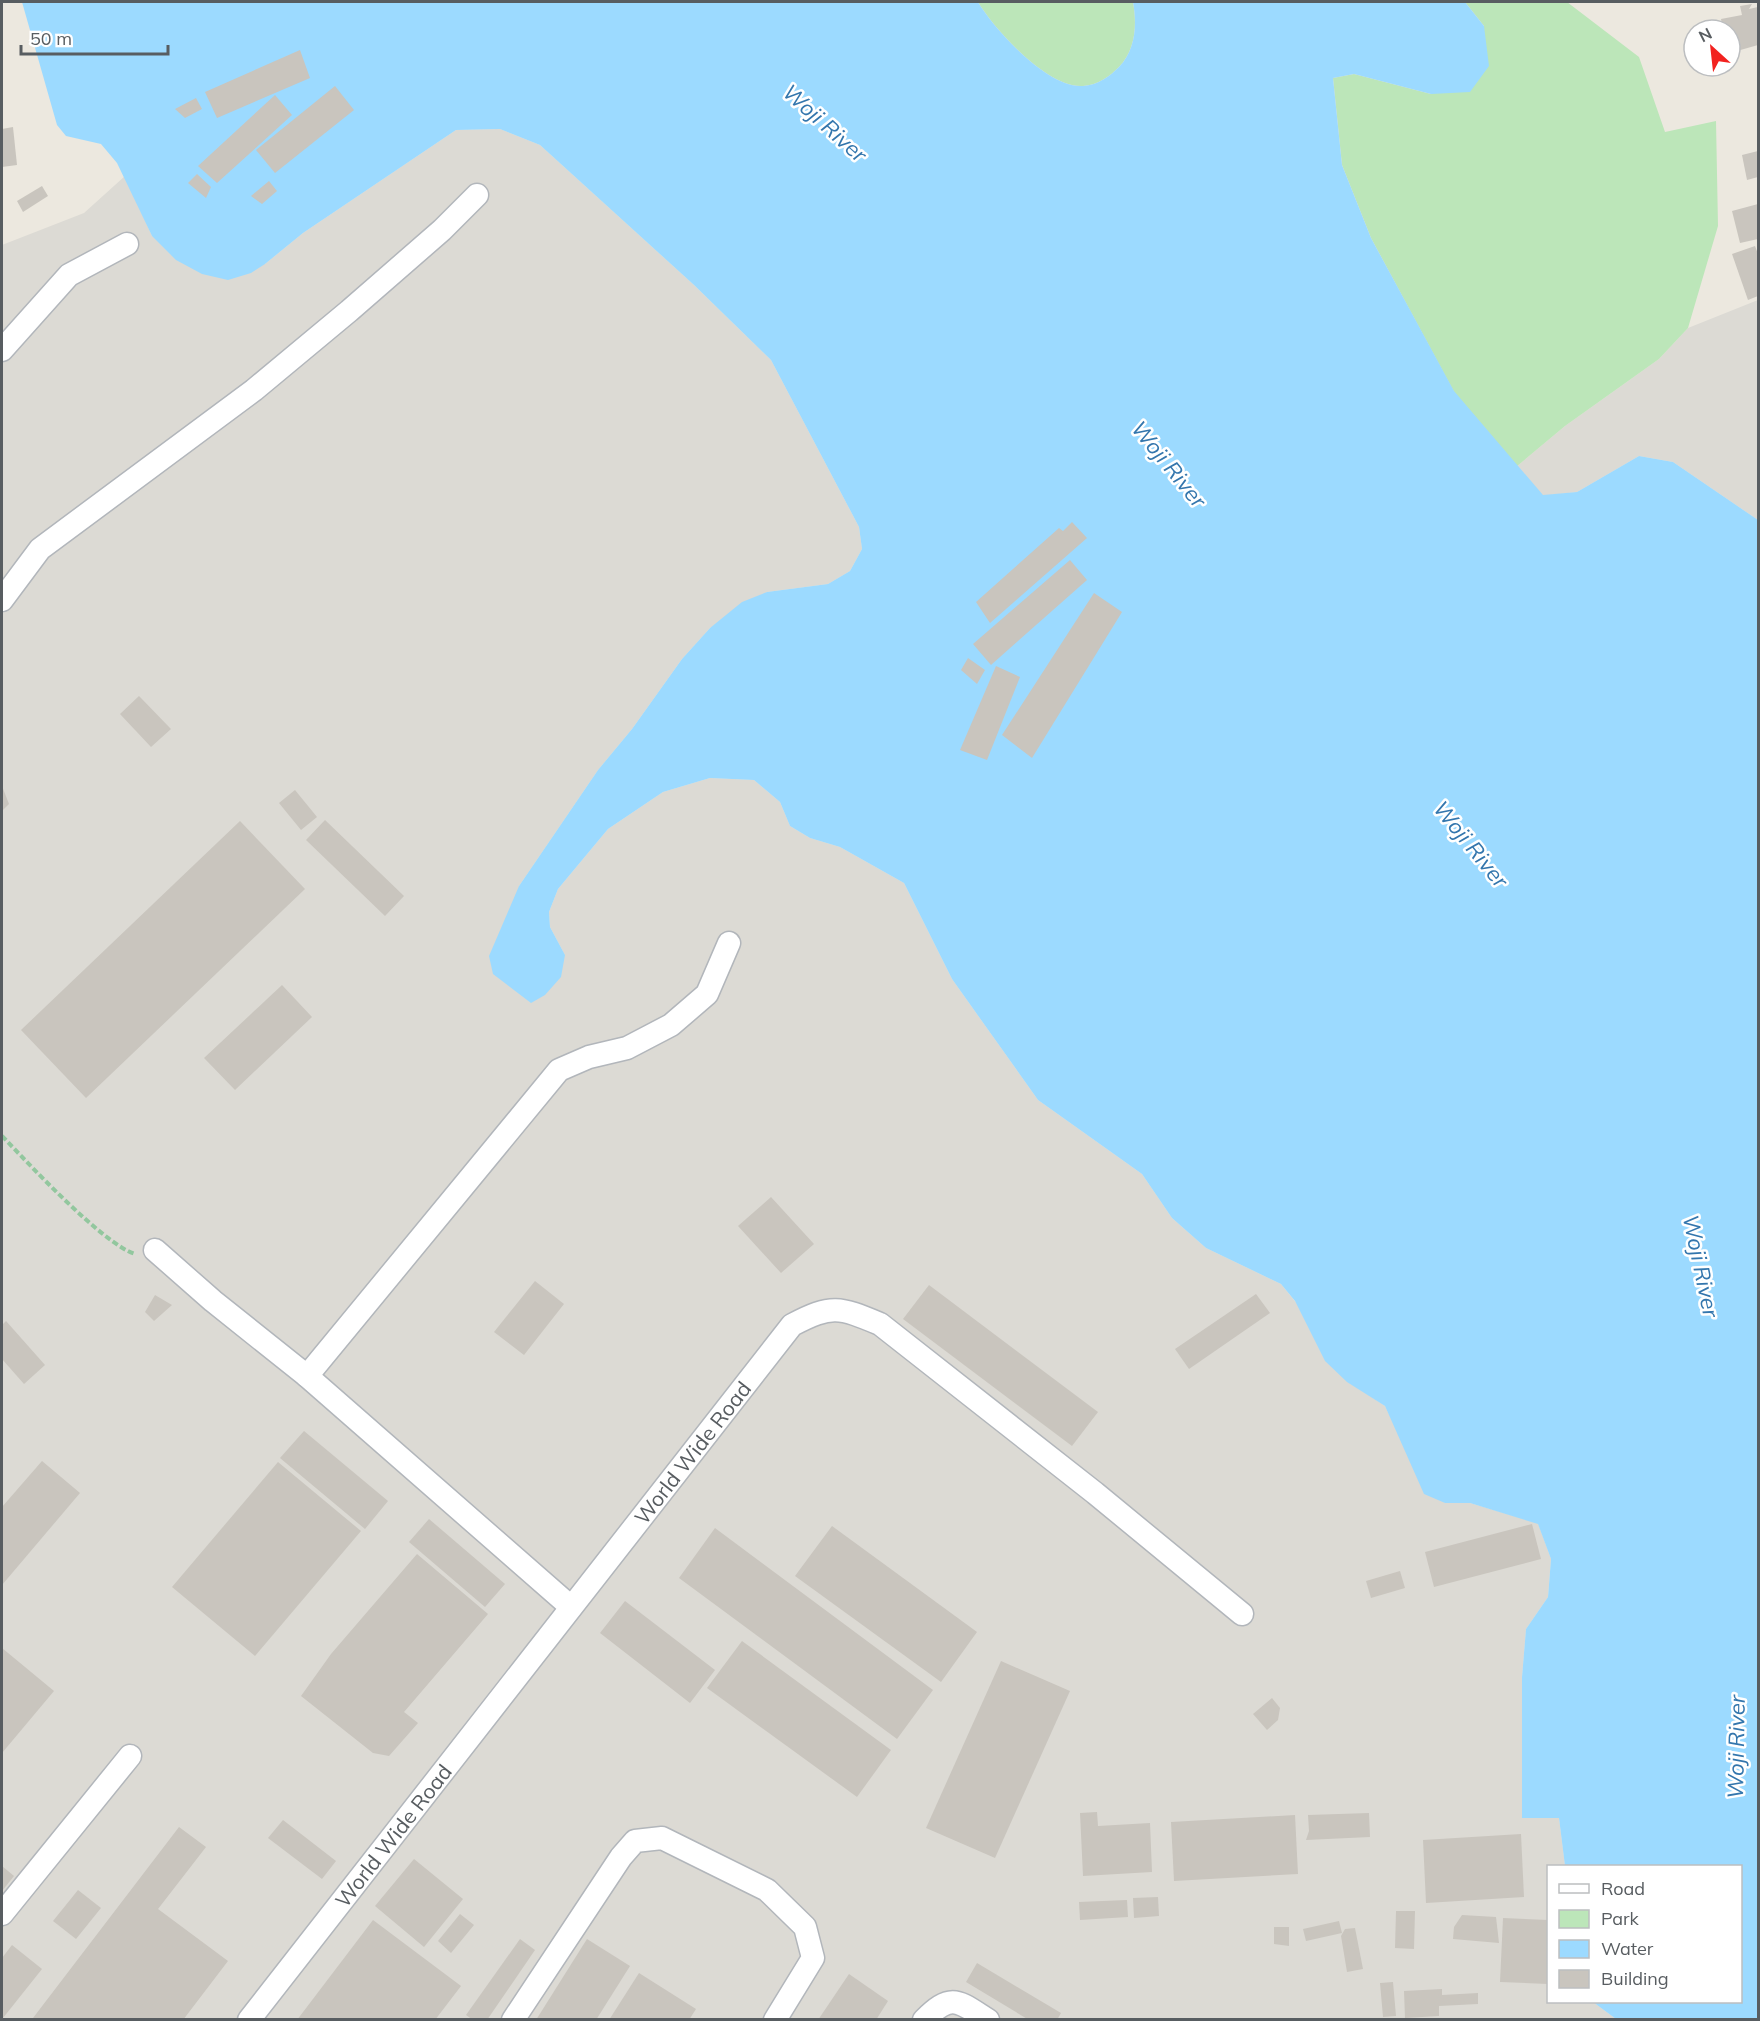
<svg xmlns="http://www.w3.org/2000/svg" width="1760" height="2021" font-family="Mulish,sans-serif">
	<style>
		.industrial { fill: #dcdad4 }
		.green { fill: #bce6b9 }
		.water { fill: #9cdaff }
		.building { fill: #c9c5be }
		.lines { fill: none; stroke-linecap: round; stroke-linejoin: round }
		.minor-casing { stroke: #b2b6bb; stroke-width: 25 }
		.path { stroke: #92c79e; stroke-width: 4; stroke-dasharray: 6 3; stroke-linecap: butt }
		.minor { stroke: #fff; stroke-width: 22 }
		.labels { text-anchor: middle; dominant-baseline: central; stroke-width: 5; stroke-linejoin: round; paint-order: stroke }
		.street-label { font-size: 21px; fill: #585d61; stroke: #fff }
		.water-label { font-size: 22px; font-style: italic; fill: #3376ad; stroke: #fff }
	</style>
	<rect width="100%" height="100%" fill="#ece8df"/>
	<g class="industrial">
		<path d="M500 129 540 145 694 285 771 360 859 527 862 549 850 571 828 584 767 592 710 628 682 659 632 729 598 770 519 886 565 955 550 927 549 912 558 889 608 829 663 792 710 778 754 780 780 802 790 826 810 838 840 847 904 883 952 979 1038 1100 1142 1174 1172 1218 1206 1248 1281 1284 1373 1398 1385 1406 1398 1432 1445 1503H1470L1538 1523 1551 1559 1548 1597 1526 1629 1522 1677V1818H1559L1565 1866H1548V2002H1593L1616 2019H2V245L84 213 125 176 152 236 265 264 303 233 456 130Z"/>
		<path d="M1758 300V520L1673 462 1639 456 1577 492 1543 496 1516 467 1565 426 1659 359 1688 328Z"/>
	</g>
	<g class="green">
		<path d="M978 2H1133C1137 24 1136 49 1119 67 1110 76 1098 85 1083 86 1048 89 994 29 978 2Z"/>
		<path d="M1465 2H1567L1639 57 1665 132 1716 121 1718 226 1688 328 1659 359 1565 426 1516 467 1454 392 1371 238 1342 165 1333 78 1354 74 1431 94 1484 26Z"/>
	</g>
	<path class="water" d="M22 2H978C994 29 1048 89 1083 86 1098 85 1110 76 1119 67 1136 49 1137 24 1133 2H1465L1484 26 1489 66 1470 92 1431 94 1354 74 1333 78 1342 165 1371 238 1454 391 1543 495 1577 492 1639 456 1673 462 1758 520V2019H1616L1593 2002H1740V1866H1565L1559 1818H1522V1677L1526 1629 1548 1597 1551 1559 1538 1524 1470 1503H1445L1424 1494 1385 1406 1347 1382 1325 1361 1295 1301 1281 1284 1206 1248 1172 1218 1142 1174 1038 1100 952 979 904 883 840 847 810 838 790 826 780 802 754 780 710 778 663 792 608 829 558 889 549 912 550 927 565 955 561 977 545 995 531 1003 493 974 489 956 519 886 598 770 632 729 682 659 710 628 742 602 767 592 828 584 850 571 862 549 859 527 771 360 694 285 540 145 500 129 456 130 303 233 265 264 251 273 228 280 202 274 176 260 152 236 117 163 101 144 66 136 57 125Z"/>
	<g class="building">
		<path d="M1752 4 1749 9 1758 7V45L1737 51 1730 49V30H1723L1721 19 1742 15 1740 6Z"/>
		<path d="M300 50 310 78 217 118 205 92Z"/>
		<path d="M335 86 354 110 275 173 256 150Z"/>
		<path d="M275 95 292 115 217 183 198 166Z"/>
		<path d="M196 98 202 109 185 118 175 109Z"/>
		<path d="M13 127 17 165 2 167V129Z"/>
		<path d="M1758 151V177L1747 180 1742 155Z"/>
		<path d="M197 174 211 187 206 198 188 183Z"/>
		<path d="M269 181 277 191 262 204 251 196Z"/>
		<path d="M42 186 48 196 23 212 17 201Z"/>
		<path d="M1758 204V239L1740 243 1732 211Z"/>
		<path d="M1755 246 1758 254V296L1748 300 1732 254Z"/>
		<path d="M1072 522 1087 538 990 623 976 602 1059 528 1063 531Z"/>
		<path d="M1070 560 1087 580 991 665 973 644Z"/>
		<path d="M1094 593 1122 612 1032 758 1002 735Z"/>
		<path d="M968 658 985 670 977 684 961 670Z"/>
		<path d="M996 666 1020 677 987 760 960 750Z"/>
		<path d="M139 696 171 729 151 747 120 714Z"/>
		<path d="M2 786 9 804 2 811Z"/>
		<path d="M295 790 317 817 301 830 279 803Z"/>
		<path d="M325 820 404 896 385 916 306 840Z"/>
		<path d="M240 821 305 889 86 1098 21 1030Z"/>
		<path d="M282 985 312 1017 235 1090 204 1058Z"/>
		<path d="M771 1197 814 1244 781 1273 738 1226Z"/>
		<path d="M535 1281 564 1304 524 1355 494 1332Z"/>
		<path d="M929 1285 1098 1412 1072 1446 903 1319Z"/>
		<path d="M1256 1294 1270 1313 1189 1369 1175 1349Z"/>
		<path d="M155 1295 172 1305 154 1321 145 1312Z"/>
		<path d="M6 1321 45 1365 24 1384 2 1359V1325Z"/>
		<path d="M304 1431 388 1501 365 1529 280 1458Z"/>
		<path d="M42 1461 80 1493 2 1585V1507Z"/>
		<path d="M278 1462 361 1531 255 1656 172 1587Z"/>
		<path d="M429 1519 505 1584 485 1607 409 1542Z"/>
		<path d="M1532 1524 1541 1559 1434 1587 1425 1552Z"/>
		<path d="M832 1526 977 1632 941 1682 795 1576Z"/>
		<path d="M715 1528 933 1690 897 1739 679 1578Z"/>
		<path d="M417 1554 488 1614 404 1712 418 1723 389 1756 373 1753 301 1696 331 1654Z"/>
		<path d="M1400 1571 1405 1588 1371 1598 1366 1581Z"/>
		<path d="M625 1601 715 1670 690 1703 600 1633Z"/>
		<path d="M742 1641 891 1750 857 1797 707 1688Z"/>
		<path d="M2 1648 54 1691 2 1753Z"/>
		<path d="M1001 1661 1070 1691 995 1858 926 1828Z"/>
		<path d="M1272 1698 1280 1708 1278 1720 1267 1730 1253 1714Z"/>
		<path d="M1097 1812 1098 1826 1150 1823 1152 1872 1083 1876 1080 1813Z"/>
		<path d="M1369 1813 1370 1837 1306 1840 1309 1831 1308 1815Z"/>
		<path d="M1295 1815 1298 1874 1174 1881 1171 1822Z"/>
		<path d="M283 1820 336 1861 322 1879 268 1838Z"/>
		<path d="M179 1827 206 1847 158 1909 228 1961 183 2020 33 2018Z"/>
		<path d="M1521 1834 1524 1897 1426 1903 1423 1840Z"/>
		<path d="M414 1859 463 1899 424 1947 375 1906Z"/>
		<path d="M2 1866 14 1876 2 1891Z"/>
		<path d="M78 1890 101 1908 76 1939 53 1921Z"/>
		<path d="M1158 1897 1159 1916 1134 1918 1133 1898Z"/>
		<path d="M1127 1900 1128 1917 1080 1920 1079 1902Z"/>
		<path d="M1396 1911H1415L1414 1949 1395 1948Z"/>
		<path d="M460 1914 474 1925 451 1953 438 1941Z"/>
		<path d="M1462 1915 1496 1917 1499 1943 1453 1939 1454 1927Z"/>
		<path d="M1503 1918 1548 1920V1984L1500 1982Z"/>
		<path d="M373 1920 461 1986 435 2020H297Z"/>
		<path d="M1339 1921 1342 1933 1306 1941 1303 1929Z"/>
		<path d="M1274 1927H1289V1946L1274 1944Z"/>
		<path d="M1355 1928 1363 1969 1347 1972 1341 1936 1345 1929Z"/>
		<path d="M520 1939 535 1950 487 2020H473L466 2015Z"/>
		<path d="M587 1939 630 1966 596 2020H536Z"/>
		<path d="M12 1945 42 1969 3 2018 2 1958Z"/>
		<path d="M977 1963 1061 2013 1057 2020H1029L966 1982Z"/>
		<path d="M639 1973 696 2009 689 2020H609Z"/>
		<path d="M849 1974 888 2001 876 2020H818Z"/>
		<path d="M1393 1982 1396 2016 1383 2017 1380 1983Z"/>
		<path d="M1442 1989V1995L1478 1993V2004L1439 2006V2016L1405 2018 1404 1991Z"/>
	</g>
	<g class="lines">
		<defs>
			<g id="minor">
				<path d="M2 350 69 275 127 244"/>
				<path d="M2 600 40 549 254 390 349 311 442 230 477 195"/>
				<path d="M155 1250 213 1301 307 1376 571 1607"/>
				<path d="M307 1376 559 1070 589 1057 627 1048 671 1025 707 994 729 943"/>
				<path d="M2 1914 130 1756"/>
				<path id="s1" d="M249 2020 792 1325C832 1304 839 1307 880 1324L1095 1493 1242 1614"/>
				<path d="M513 2020 621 1857 635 1841 662 1838 767 1890 805 1927 813 1958 775 2020"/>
				<path d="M924 2020C952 1992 958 2001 988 2020"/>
			</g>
		</defs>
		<use href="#minor" class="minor-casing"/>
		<path class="path" d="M2 1136C28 1163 103 1244 135 1254"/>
		<use href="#minor" class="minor"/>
	</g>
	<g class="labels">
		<g class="street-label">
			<text stroke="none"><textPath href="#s1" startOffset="720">World Wide Road</textPath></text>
			<text stroke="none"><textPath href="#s1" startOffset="234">World Wide Road</textPath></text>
		</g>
		<g class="water-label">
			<text transform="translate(825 123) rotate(42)">Woji River</text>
			<text transform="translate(1169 464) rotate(51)">Woji River</text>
			<text transform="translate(1471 844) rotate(51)">Woji River</text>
			<text transform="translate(1701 1266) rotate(78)">Woji River</text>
			<text transform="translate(1736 1747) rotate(-89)">Woji River</text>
		</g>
	</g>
	<rect width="1760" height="2021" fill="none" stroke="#585d61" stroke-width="6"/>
	<rect x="1547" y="1865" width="195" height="138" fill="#ffffff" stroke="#bcbec0" stroke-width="1.5"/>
	<rect x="1559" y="1884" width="30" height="9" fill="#ffffff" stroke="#bcbec0" stroke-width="1.5"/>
	<text x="1601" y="1895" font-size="18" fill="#585d61">Road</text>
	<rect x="1559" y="1910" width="30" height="18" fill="#bce6b9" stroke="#bcbec0" stroke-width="1.5"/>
	<text x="1601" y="1925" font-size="18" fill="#585d61">Park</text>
	<rect x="1559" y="1940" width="30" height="18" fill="#9cdaff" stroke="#bcbec0" stroke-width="1.5"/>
	<text x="1601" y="1955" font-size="18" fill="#585d61">Water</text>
	<rect x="1559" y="1970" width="30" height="18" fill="#c9c5be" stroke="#bcbec0" stroke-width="1.5"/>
	<text x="1601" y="1985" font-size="18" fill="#585d61">Building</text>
	<g transform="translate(1712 48) rotate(333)"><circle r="28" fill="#ffffff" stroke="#bcbec0" stroke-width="1.5"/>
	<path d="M0-4.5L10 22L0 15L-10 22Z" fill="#f2221f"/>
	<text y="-9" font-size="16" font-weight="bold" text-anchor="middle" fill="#585d61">N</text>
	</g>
	<path d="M21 45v9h147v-9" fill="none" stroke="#585d61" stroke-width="3"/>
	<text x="30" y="45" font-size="18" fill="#585d61" stroke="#ffffff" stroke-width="4.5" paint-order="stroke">50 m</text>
</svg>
